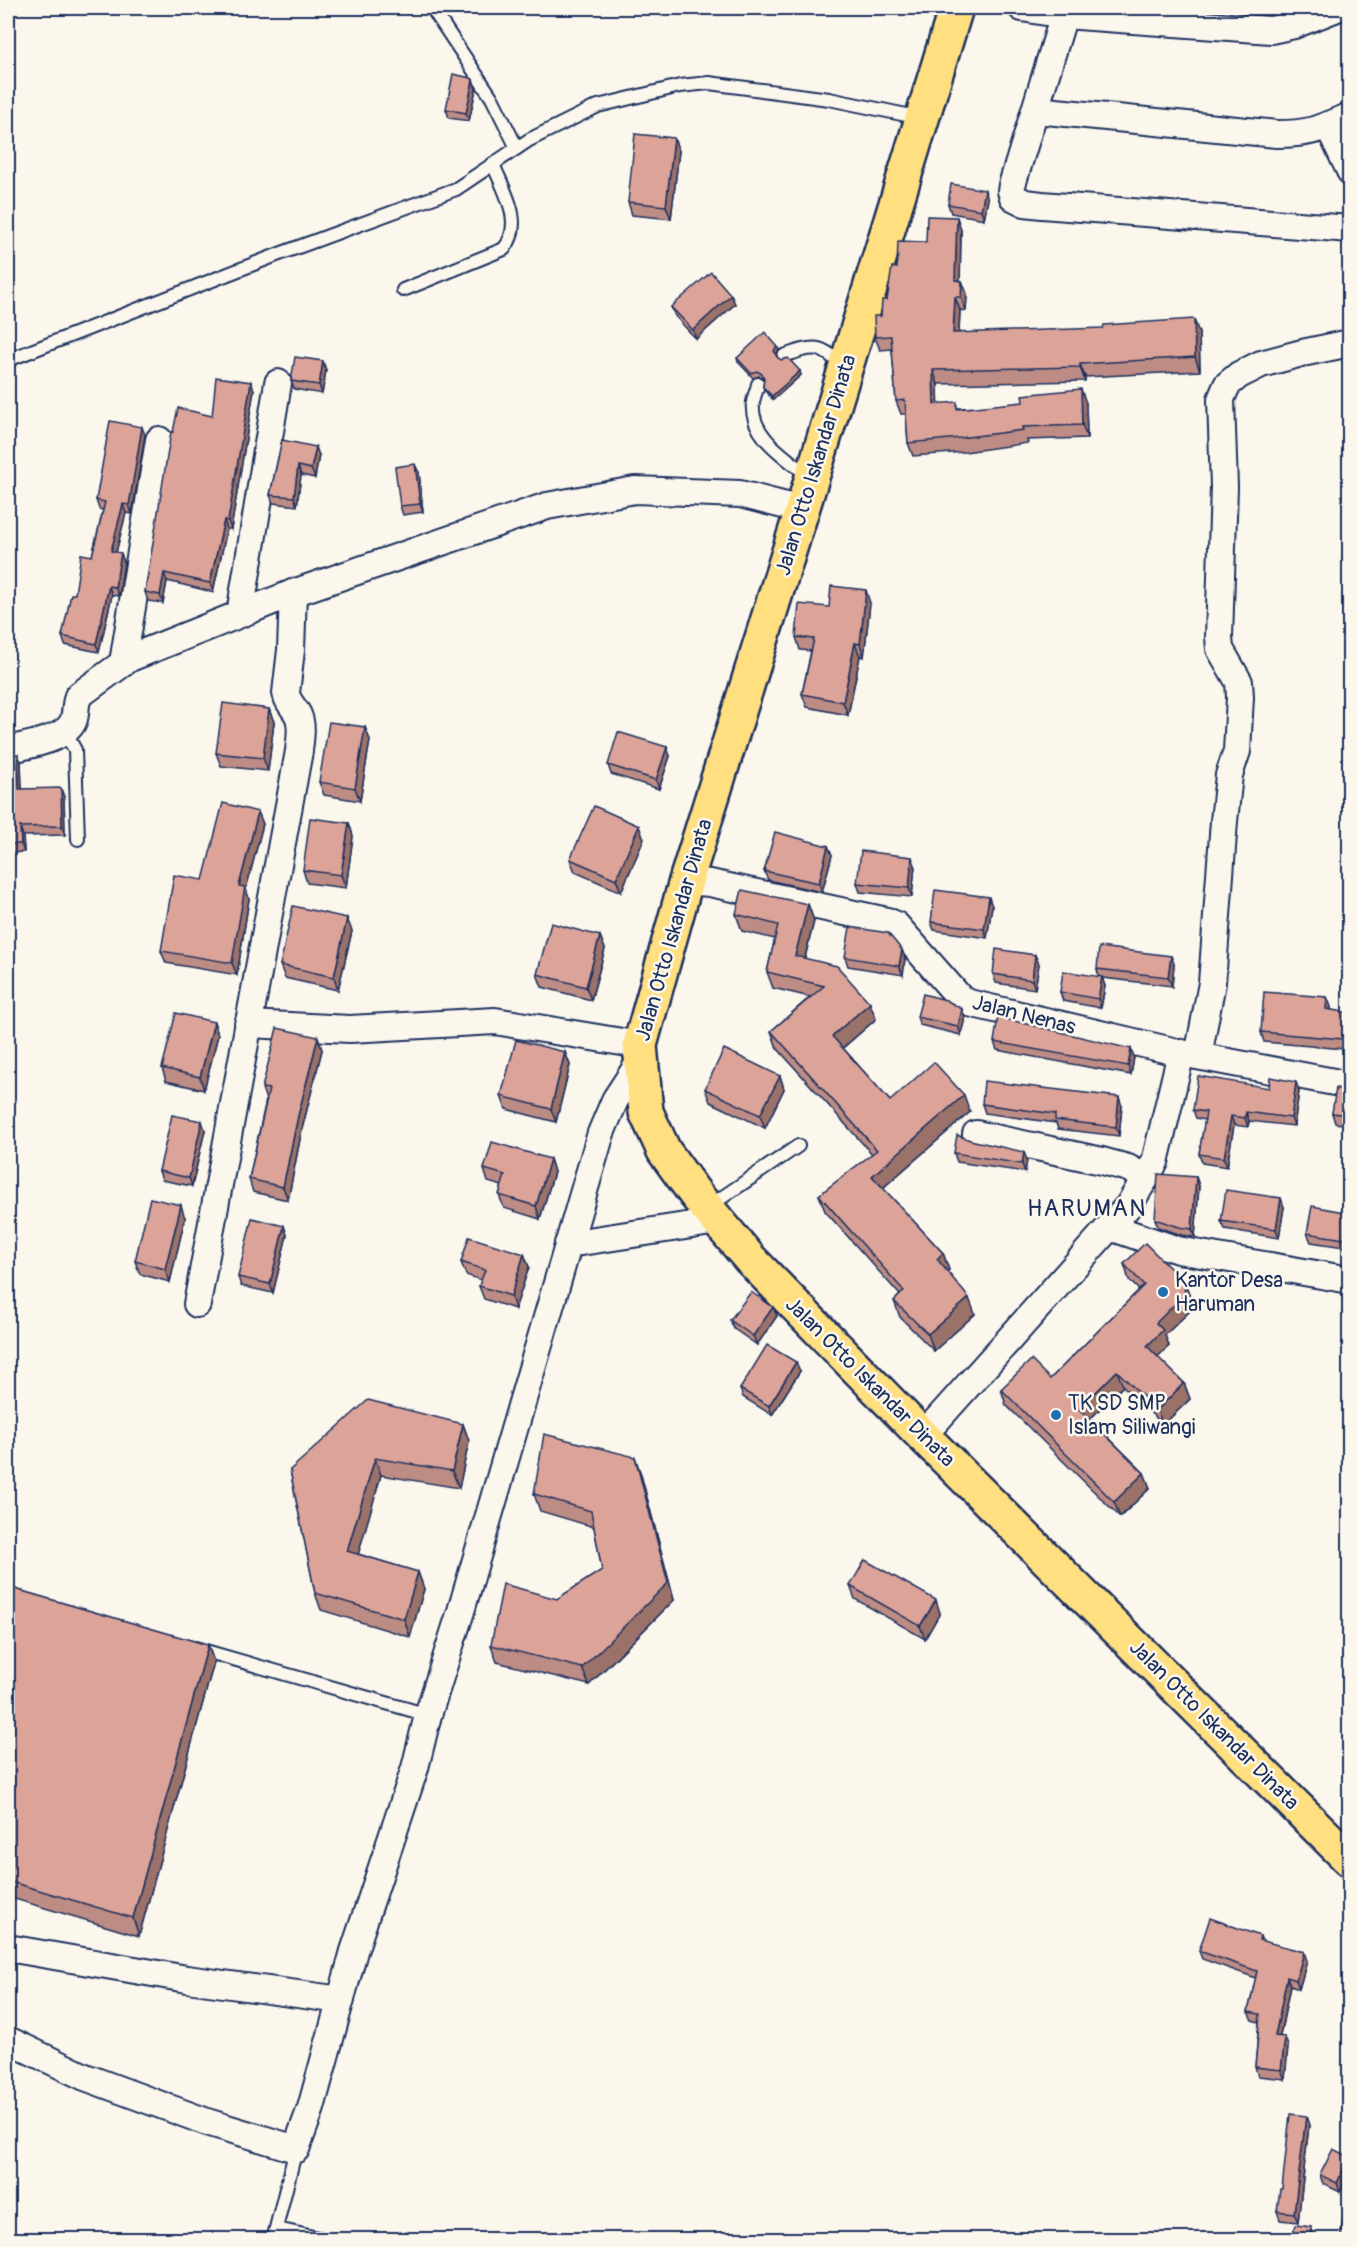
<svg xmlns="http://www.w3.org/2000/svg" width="1357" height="2247" font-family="Pangolin,sans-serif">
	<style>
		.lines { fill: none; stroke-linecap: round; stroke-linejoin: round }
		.service-casing { stroke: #1b2f5e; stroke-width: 16 }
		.minor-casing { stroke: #1b2f5e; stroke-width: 30 }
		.primary-casing { stroke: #1b2f5e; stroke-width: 38 }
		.service { stroke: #fbf7ec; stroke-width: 12 }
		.minor { stroke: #fbf7ec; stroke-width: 26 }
		.primary { stroke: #ffdf80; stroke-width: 33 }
		.wall { fill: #bd8c84; stroke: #1b2f5e; stroke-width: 1.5 }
		.shaded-wall { fill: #9a726b; stroke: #1b2f5e; stroke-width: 1.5 }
		.building { fill: #dca399; stroke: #1b2f5e; stroke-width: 1.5 }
		.poi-dot { fill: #1f6fb2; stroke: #fbf7ec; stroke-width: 2 }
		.labels { text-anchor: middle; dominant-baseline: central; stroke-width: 5; stroke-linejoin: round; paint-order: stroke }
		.street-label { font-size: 21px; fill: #1b2f5e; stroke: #fbf7ec }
		.poi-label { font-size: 21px; fill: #1b2f5e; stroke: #fbf7ec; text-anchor: start }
		.quarter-label { font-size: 24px; letter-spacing: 1.5px; fill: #1b2f5e; stroke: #fbf7ec }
	</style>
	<rect width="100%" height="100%" fill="#fbf7ec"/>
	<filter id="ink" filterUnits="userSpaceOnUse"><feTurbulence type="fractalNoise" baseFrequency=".0167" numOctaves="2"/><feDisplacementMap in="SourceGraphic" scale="12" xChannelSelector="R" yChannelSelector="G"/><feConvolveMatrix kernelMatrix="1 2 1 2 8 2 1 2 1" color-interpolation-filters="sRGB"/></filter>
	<g filter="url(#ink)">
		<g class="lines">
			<defs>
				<g id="service">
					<path d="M432 8 492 98 517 148"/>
					<path d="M403 290 504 249C525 223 504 191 493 164"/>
					<path d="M784 356C815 345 820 344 844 367"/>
					<path d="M8 360 282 253 456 189 529 140 598 106 680 86 709 83 829 99 921 118"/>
					<path d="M758 384C757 390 754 396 753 402 749 436 786 457 809 476"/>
					<path d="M65 732 75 750 78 839"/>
					<path d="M708 1207 798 1146"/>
					<path d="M195 1648 428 1715"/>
					<path d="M277 2229 327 2240"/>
					<path d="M273 2240 296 2149"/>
				</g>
				<g id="minor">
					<path d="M1022 8 1064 15 1271 30 1294 25 1337 8"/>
					<path d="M1064 15 1012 185 1011 191 1013 197 1025 203 1042 205 1350 229"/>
					<path d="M1036 110 1277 134C1311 134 1319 129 1350 116"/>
					<path d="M1328 125 1350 171"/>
					<path d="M240 614 278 383"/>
					<path d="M123 663 159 440"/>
					<path d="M8 750C26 745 68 740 74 719 76 712 75 704 78 696L130 658 293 593 547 506 635 490 740 494 802 510"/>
					<path d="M686 881 710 883 887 921 896 925 961 999 969 1003 1181 1053 1350 1085"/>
					<path d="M248 1024 350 1029 495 1021 640 1045"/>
					<path d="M1198 1056 1212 983 1224 821 1229 775 1237 751 1240 697 1239 682 1220 649 1219 637 1224 487 1221 399 1227 385 1239 375 1261 364 1302 353 1350 343"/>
					<path d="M976 1134 1102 1161 1128 1168 1146 1178"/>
					<path d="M1110 1227 1178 1250 1350 1280"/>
					<path d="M568 1244 718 1221"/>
					<path d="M197 1304 299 751C300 740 303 726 298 715 294 707 287 702 286 693L291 650 293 593"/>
					<path d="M922 1435 937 1420 1129 1205 1155 1162 1181 1053"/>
					<path d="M8 1948 187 1979 341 2000"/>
					<path d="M8 2040 85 2077 207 2122 296 2149 311 2108 354 1951 415 1768 428 1715 461 1611 601 1133 615 1100 641 1060"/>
				</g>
				<path id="primary" d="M956 8 802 510 686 881 640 1045 646 1112 664 1151 696 1195 750 1259 922 1435 1350 1860"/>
			</defs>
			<use href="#service" class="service-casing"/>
			<use href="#minor" class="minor-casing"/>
			<use href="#primary" class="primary-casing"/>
			<use href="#service" class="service"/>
			<use href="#minor" class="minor"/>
			<use href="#primary" class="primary"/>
		</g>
		<g class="wall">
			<path d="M473 80 476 89 469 121 449 118 446 109Z"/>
			<path d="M679 151 671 219 632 215 628 202Z"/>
			<path d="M988 199 984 219 951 213 948 204Z"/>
			<path d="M961 230 960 281H962L967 294 966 311 960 310 959 333H1199L1200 371 1085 377V381L938 384V404L959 408 1086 403 1087 438 1027 440 1028 443 965 452 913 456 908 443 906 414H901L896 401 892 349 880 350 875 337 881 316 887 300 897 268 926 242Z"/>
			<path d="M731 295 735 304 696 339 675 316 671 307Z"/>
			<path d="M777 346 779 350 776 355 777 357 801 375 773 400 765 391 763 387 764 378 759 376 753 378 738 362 737 358Z"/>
			<path d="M326 370 322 394 294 389 291 381Z"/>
			<path d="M251 382 254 390 231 529H227L213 592 167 581 163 603 148 601 145 592 173 432 212 416Z"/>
			<path d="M145 435 132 514 126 513 116 552 124 562 119 596 112 595 99 652 65 645 62 636 75 594 92 556 103 510 99 509 96 500Z"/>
			<path d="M282 440 319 455 315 478 301 475 297 506 273 503 270 495Z"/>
			<path d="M419 473 423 512 403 515 400 506Z"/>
			<path d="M870 603 864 657 860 656 848 715 807 707 802 694 811 651 800 650 796 637 829 607Z"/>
			<path d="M269 709 274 722 268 771 221 766 216 753Z"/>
			<path d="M365 727 370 740 360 801 324 795 319 782Z"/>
			<path d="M8 755 21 762 22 789 64 797 65 835 23 836 24 852 8 853Z"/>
			<path d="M670 756 659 789 611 774 608 765Z"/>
			<path d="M258 812 263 824 246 889 249 899 237 975 166 963 161 951 203 880Z"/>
			<path d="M349 823 353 836 346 888 307 883 303 870Z"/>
			<path d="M644 839 621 892 575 872 570 859Z"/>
			<path d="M828 846 832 855 822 892 768 880 764 871Z"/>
			<path d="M915 865 912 897 860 892 857 883Z"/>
			<path d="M808 904 814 921 805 958 876 1019 843 1048 890 1101 970 1112 883 1188 943 1253 949 1270 947 1271 975 1314 934 1351 900 1317 894 1301 900 1295 825 1211 819 1195 872 1154 777 1048 771 1031 810 997 773 988 767 972 775 939 742 931 736 914Z"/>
			<path d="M992 906 987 938 934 930 931 922Z"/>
			<path d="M352 931 338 990 285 978 280 965Z"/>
			<path d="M600 936 605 949 591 1000 542 987 537 974Z"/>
			<path d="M902 950 905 958 903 975 848 966 845 957Z"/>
			<path d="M1035 955 1039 964 1035 989 996 983 993 974Z"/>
			<path d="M1171 956 1174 964 1172 986 1102 978 1105 986 1101 1008 1063 1001 1060 992 1099 977 1097 969Z"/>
			<path d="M1327 997 1331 1007 1330 1010 1350 1014V1052H1346L1345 1049 1264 1042 1261 1032Z"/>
			<path d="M917 1017H965L961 1035 920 1025Z"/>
			<path d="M214 1022 218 1035 204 1090 166 1081 162 1068Z"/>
			<path d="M318 1037 322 1050 302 1129 288 1200 253 1192 249 1179 266 1100 262 1088Z"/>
			<path d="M994 1042 1131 1049 1134 1057 1131 1075 997 1050Z"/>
			<path d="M565 1052 570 1065 556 1122 506 1109 501 1096Z"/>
			<path d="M780 1076 784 1089 765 1128 710 1102 705 1089Z"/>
			<path d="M1269 1088 1299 1091 1294 1126 1249 1121 1248 1127 1234 1125 1227 1167 1202 1163 1199 1154 1205 1120 1196 1118 1193 1110Z"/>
			<path d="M1350 1088V1125L1335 1123 1332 1113 1344 1090Z"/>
			<path d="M982 1104 1122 1106 1119 1136 1058 1129 1056 1123 985 1113Z"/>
			<path d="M205 1130 192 1186 162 1180 159 1171Z"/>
			<path d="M970 1140 1027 1160 1025 1172 957 1162 954 1153Z"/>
			<path d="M550 1159 554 1172 540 1219 504 1208 499 1195 502 1186 488 1182 484 1169Z"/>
			<path d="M1196 1177 1199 1186 1195 1237 1182 1235 1158 1227 1155 1219Z"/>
			<path d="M1284 1207 1279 1238 1225 1229 1221 1221Z"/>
			<path d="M1350 1213V1248L1311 1242 1307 1233Z"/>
			<path d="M185 1218 170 1282 140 1274 135 1261Z"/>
			<path d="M284 1226 287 1235 273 1293 241 1286 238 1277Z"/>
			<path d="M524 1254 529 1267 515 1309 484 1299 479 1286 481 1280 466 1275 461 1262Z"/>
			<path d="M1124 1264 1185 1283 1191 1299 1190 1311 1165 1335 1169 1346 1157 1357 1184 1383 1190 1399 1163 1425 1123 1386 1090 1419 1144 1473 1150 1488 1120 1517 1006 1405 1001 1389 1050 1379 1139 1290 1129 1280Z"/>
			<path d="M773 1307 777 1316 757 1345 734 1329 730 1320Z"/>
			<path d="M800 1371 772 1415 743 1397 740 1389Z"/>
			<path d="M463 1424 469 1441 459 1488 381 1475 358 1554 418 1572 424 1589 410 1637 321 1610 315 1593 290 1470Z"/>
			<path d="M635 1457 641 1475 674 1600 589 1685 497 1662 491 1645 557 1599 602 1570 594 1527 540 1511 534 1494Z"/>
			<path d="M850 1586 940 1613 925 1639 855 1599Z"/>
			<path d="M8 1587 208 1645 214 1662 139 1936 8 1897Z"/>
			<path d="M1260 1936 1262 1941 1304 1952 1307 1961 1299 1989 1290 1986 1280 2036 1288 2046 1285 2079 1258 2076 1255 2067 1259 2022 1252 2020 1248 2012 1256 1978 1202 1959 1199 1951Z"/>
			<path d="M1309 2125 1298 2222 1280 2220 1277 2211 1282 2189Z"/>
			<path d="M1349 2157 1350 2171 1340 2192 1323 2184 1320 2175Z"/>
		</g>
		<g class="shaded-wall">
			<path d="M8 8H11L8 16Z"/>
			<path d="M473 80 476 89 469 121 466 113Z"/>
			<path d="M674 138 679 151 671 219 666 206Z"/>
			<path d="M985 190 988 199 984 219 981 210Z"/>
			<path d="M957 217 961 230 960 294 955 280Z"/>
			<path d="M962 281 967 294 966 311 961 297Z"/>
			<path d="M731 295 735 304 696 339 693 330Z"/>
			<path d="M955 297 960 310 958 347 953 333Z"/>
			<path d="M1194 319 1199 333 1200 371 1195 357Z"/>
			<path d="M777 346 779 350 776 355 774 351Z"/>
			<path d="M323 361 326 370 322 394 319 385Z"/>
			<path d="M1080 364 1085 377V381L1080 367Z"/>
			<path d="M933 370 938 384 939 418 934 404Z"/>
			<path d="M800 371 801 375 773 400 772 396Z"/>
			<path d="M251 382 254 390 231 529 228 521Z"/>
			<path d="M1081 389 1086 403 1087 438 1082 425Z"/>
			<path d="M142 427 145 435 132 514 129 505Z"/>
			<path d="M316 447 319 455 315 478 311 469Z"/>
			<path d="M415 464 419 473 423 512 420 504Z"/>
			<path d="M298 466 301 475 297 506 294 497Z"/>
			<path d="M123 504 126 513 114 560 111 551Z"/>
			<path d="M224 520 227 529 213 592 210 583Z"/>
			<path d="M121 553 124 562 119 596 115 587Z"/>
			<path d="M164 573 167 581 163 603 160 595Z"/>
			<path d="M109 586 112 595 99 652 96 644Z"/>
			<path d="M866 590 870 603 864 657 860 644Z"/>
			<path d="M855 643 860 656 848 715 843 702Z"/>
			<path d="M269 709 274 722 268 771 263 758Z"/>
			<path d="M365 727 370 740 360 801 355 788Z"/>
			<path d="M667 747 670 756 659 789 656 780Z"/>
			<path d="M18 754 21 762 22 798 19 789Z"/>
			<path d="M61 788 64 797 65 835 62 826Z"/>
			<path d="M258 812 263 824 246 889 249 899 237 975 232 963 239 886Z"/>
			<path d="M349 823 353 836 346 888 341 875Z"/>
			<path d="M639 826 644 839 621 892 616 879Z"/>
			<path d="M20 827 23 836 24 852 21 844Z"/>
			<path d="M828 846 832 855 822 892 819 883Z"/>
			<path d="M912 857 915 865 912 897 909 888Z"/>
			<path d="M989 897 992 906 987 938 984 929Z"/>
			<path d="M808 904 814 921 801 972 795 956Z"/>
			<path d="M347 918 352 931 338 990 334 977Z"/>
			<path d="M600 936 605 949 591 1000 586 987Z"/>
			<path d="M902 950 905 958 903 975 899 966Z"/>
			<path d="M1035 955 1039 964 1035 989 1032 980Z"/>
			<path d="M1171 956 1174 964 1172 986 1168 977Z"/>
			<path d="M1102 977 1105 986 1101 1008 1098 999Z"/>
			<path d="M1327 997 1331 1007 1330 1019 1326 1009Z"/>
			<path d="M870 1003 876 1019 838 1052 832 1036Z"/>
			<path d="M962 1009 965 1017 961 1035 958 1026Z"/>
			<path d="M214 1022 218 1035 204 1090 200 1077Z"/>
			<path d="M318 1037 322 1050 302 1129 288 1200 283 1187 298 1116Z"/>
			<path d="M1131 1049 1134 1057 1131 1075 1128 1066Z"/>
			<path d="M565 1052 570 1065 556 1122 551 1109Z"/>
			<path d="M780 1076 784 1089 765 1128 760 1115Z"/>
			<path d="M1296 1082 1299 1091 1294 1126 1291 1118Z"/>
			<path d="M964 1095 970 1112 878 1192 872 1176Z"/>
			<path d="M1119 1097 1122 1106 1119 1136 1116 1127Z"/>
			<path d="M1246 1112 1249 1121 1248 1127 1245 1118Z"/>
			<path d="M1231 1116 1234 1125 1227 1167 1224 1158Z"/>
			<path d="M202 1121 205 1130 192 1186 189 1178Z"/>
			<path d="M1024 1152 1027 1160 1025 1172 1022 1164Z"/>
			<path d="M550 1159 554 1172 540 1219 536 1206Z"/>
			<path d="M1196 1177 1199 1186 1195 1237 1192 1229Z"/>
			<path d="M1281 1198 1284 1207 1279 1238 1276 1229Z"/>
			<path d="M181 1205 185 1218 170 1282 165 1269Z"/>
			<path d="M284 1226 287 1235 273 1293 270 1284Z"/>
			<path d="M943 1253 949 1270 943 1276 937 1259Z"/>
			<path d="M524 1254 529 1267 515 1309 511 1296Z"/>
			<path d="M1185 1283 1191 1299 1190 1311 1165 1335 1169 1346 1152 1362 1147 1346 1156 1323Z"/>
			<path d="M969 1298 975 1314 934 1351 928 1334Z"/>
			<path d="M773 1307 777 1316 757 1345 753 1336Z"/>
			<path d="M796 1362 800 1371 772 1415 769 1406Z"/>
			<path d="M1117 1371 1123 1386 1085 1424 1079 1409Z"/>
			<path d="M1184 1383 1190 1399 1163 1425 1157 1410Z"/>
			<path d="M463 1424 469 1441 459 1488 452 1471Z"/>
			<path d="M635 1457 641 1475 674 1600 589 1685 582 1668Z"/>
			<path d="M375 1458 381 1475 354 1569 347 1551Z"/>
			<path d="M1144 1473 1150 1488 1120 1517 1114 1502Z"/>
			<path d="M418 1572 424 1589 410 1637 404 1619Z"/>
			<path d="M936 1600 940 1613 925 1639 920 1626Z"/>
			<path d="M208 1645 214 1662 139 1936 133 1918Z"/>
			<path d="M1304 1952 1307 1961 1299 1989 1296 1980Z"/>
			<path d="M1287 1977 1290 1986 1278 2045 1275 2036Z"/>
			<path d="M1285 2037 1288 2046 1285 2079 1281 2070Z"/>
			<path d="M1306 2116 1309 2125 1298 2222 1294 2213Z"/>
			<path d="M1349 2157 1350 2171 1340 2192 1337 2183Z"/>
			<path d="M1311 2227 1314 2235V2240H1310Z"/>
		</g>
		<g class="building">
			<path d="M453 74 471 78 473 80 466 113 446 109Z"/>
			<path d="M635 134 674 138 666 206 628 202Z"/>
			<path d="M951 184 985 190 981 210 948 204Z"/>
			<path d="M927 216 957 217 955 280 962 281 961 297H955L953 333 1103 328 1104 325 1194 319 1195 357 1080 364V367L933 370 934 404 957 402V409L1023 402 1022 395 1081 389 1082 425 1022 427 1023 430 960 438 908 443 905 400 896 401 891 336 875 337 874 316H881L882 300H887L892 267 897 268 898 241 926 242Z"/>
			<path d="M711 272 731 295 693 330 671 307Z"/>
			<path d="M765 332 777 346 774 351 777 357 781 360 788 358 800 371 772 396 763 387 764 378 762 374 757 371 751 373 737 358Z"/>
			<path d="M295 357 323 361 319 385 291 381Z"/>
			<path d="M216 377 251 382 228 521 224 520 210 583 164 573 160 595 145 592 171 432H173L178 408 212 416Z"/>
			<path d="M110 421 142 427 129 505 123 504 111 551 121 553 115 587 109 586 96 644 62 636 71 594H75L81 554 92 556 105 502 96 500Z"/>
			<path d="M282 440 316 447 311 469 298 466 294 497 270 495Z"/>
			<path d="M415 464 420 504 400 506 395 467Z"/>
			<path d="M831 586 866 590 860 644 855 643 843 702 802 694 814 639 796 637 799 604 829 607Z"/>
			<path d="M223 703 269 709 263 758 216 753Z"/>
			<path d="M329 722 365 727 355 788 319 782Z"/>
			<path d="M618 732 667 747 656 780 608 765Z"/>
			<path d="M18 754 19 789 61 788 62 826 20 827 21 844H8V755Z"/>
			<path d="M223 803 258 812 239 886 245 887 232 963 161 951 174 875 203 880Z"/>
			<path d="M594 806 639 826 616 879 570 859Z"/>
			<path d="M310 818 349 823 341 875 303 870Z"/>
			<path d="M775 832 828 846 819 883 764 871Z"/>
			<path d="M861 851 912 857 909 888 857 883Z"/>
			<path d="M742 890 808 904 795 956 837 966 870 1003 832 1036 890 1101 934 1062 964 1095 872 1176 943 1253 937 1259 969 1298 928 1334 894 1301 904 1291 819 1195 877 1150 771 1031 824 986 767 972 778 925 736 914Z"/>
			<path d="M935 890 989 897 984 929 931 922Z"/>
			<path d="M293 906 347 918 334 977 280 965Z"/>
			<path d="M551 923 600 936 586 987 537 974Z"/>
			<path d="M850 927 888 933 902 950 899 966 845 957Z"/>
			<path d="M1099 947 1171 956 1168 977 1097 969Z"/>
			<path d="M996 949 1035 955 1032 980 993 974Z"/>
			<path d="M1063 971 1102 977 1098 999 1060 992Z"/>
			<path d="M1264 992 1327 997 1326 1009 1350 1013V1043L1343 1042V1039L1261 1032Z"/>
			<path d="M923 994 946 1000 962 1009 958 1026 917 1017Z"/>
			<path d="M176 1013 214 1022 200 1077 162 1068Z"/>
			<path d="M998 1017 1131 1049 1128 1066 994 1042Z"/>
			<path d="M277 1028 318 1037 298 1116 283 1187 249 1179 269 1089 262 1088Z"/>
			<path d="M516 1040 565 1052 551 1109 501 1096Z"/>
			<path d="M724 1049 780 1076 760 1115 705 1089Z"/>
			<path d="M1198 1076 1269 1088 1270 1077 1296 1082 1291 1118 1246 1112 1245 1118 1231 1116 1224 1158 1199 1154 1206 1112 1193 1110Z"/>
			<path d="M984 1081 1119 1097 1116 1127 1055 1120V1114L982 1104Z"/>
			<path d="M1336 1088 1344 1090 1350 1088V1115L1332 1113Z"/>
			<path d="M172 1115 202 1121 189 1178 159 1171Z"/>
			<path d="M957 1135 970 1140 1024 1152 1022 1164 954 1153Z"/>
			<path d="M492 1142 550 1159 536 1206 499 1195 505 1175 484 1169Z"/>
			<path d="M1158 1174 1196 1177 1192 1229 1179 1227 1155 1219Z"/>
			<path d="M1226 1190 1281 1198 1276 1229 1221 1221Z"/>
			<path d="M150 1198 181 1205 165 1269 135 1261Z"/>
			<path d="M1312 1206 1350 1213V1240L1307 1233Z"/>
			<path d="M252 1218 284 1226 270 1284 238 1277Z"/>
			<path d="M469 1237 524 1254 511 1296 479 1286 485 1270 461 1262Z"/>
			<path d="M1145 1243 1185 1283 1184 1295 1156 1323 1163 1330 1147 1346 1184 1383 1157 1410 1117 1371 1079 1409 1144 1473 1114 1502 1001 1389 1031 1360 1050 1379 1144 1285 1124 1264Z"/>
			<path d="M751 1292 773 1307 753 1336 730 1320Z"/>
			<path d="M767 1345 796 1362 769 1406 740 1389Z"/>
			<path d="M368 1400 463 1424 452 1471 375 1458 347 1551 418 1572 404 1619 315 1593 290 1470Z"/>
			<path d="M544 1434 635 1457 668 1583 582 1668 491 1645 503 1584 557 1599 602 1570 591 1511 534 1494Z"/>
			<path d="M865 1560 936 1600 920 1626 850 1586Z"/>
			<path d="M8 1587 208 1645 133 1918 8 1881Z"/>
			<path d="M1210 1918 1260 1936 1259 1940 1304 1952 1296 1980 1287 1977 1275 2036 1285 2037 1281 2070 1255 2067 1260 2014 1248 2012 1257 1971 1199 1951Z"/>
			<path d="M1290 2114 1306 2116 1294 2213 1277 2211 1280 2189H1282Z"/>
			<path d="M1333 2149 1349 2157 1337 2183 1320 2175Z"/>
			<path d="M1344 2210 1350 2211V2240H1340Z"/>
			<path d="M1296 2225 1311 2227 1310 2240H1290Z"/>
		</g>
	</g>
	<g class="poi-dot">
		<circle cx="1163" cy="1292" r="6"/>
		<circle cx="1056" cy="1415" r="6"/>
	</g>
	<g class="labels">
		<g class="street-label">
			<text transform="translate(816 465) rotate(-73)">Jalan Otto Iskandar Dinata</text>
			<text transform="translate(674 930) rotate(-74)">Jalan Otto Iskandar Dinata</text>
			<text transform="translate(1024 1015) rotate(14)">Jalan Nenas</text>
			<text transform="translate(870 1382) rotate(45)">Jalan Otto Iskandar Dinata</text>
			<text transform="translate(1214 1725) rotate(45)">Jalan Otto Iskandar Dinata</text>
		</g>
		<g class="poi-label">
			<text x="1175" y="1280">Kantor Desa<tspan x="1175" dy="24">Haruman</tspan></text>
			<text x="1068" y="1403">TK SD SMP<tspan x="1068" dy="24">Islam Siliwangi</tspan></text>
		</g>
		<g class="quarter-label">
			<text x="1087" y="1208">HARUMAN</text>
		</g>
	</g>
	<rect width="1357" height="2247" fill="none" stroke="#fbf7ec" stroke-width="30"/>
	<rect x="15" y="15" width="1327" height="2217" fill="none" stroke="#1b2f5e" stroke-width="2" filter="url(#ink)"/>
</svg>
